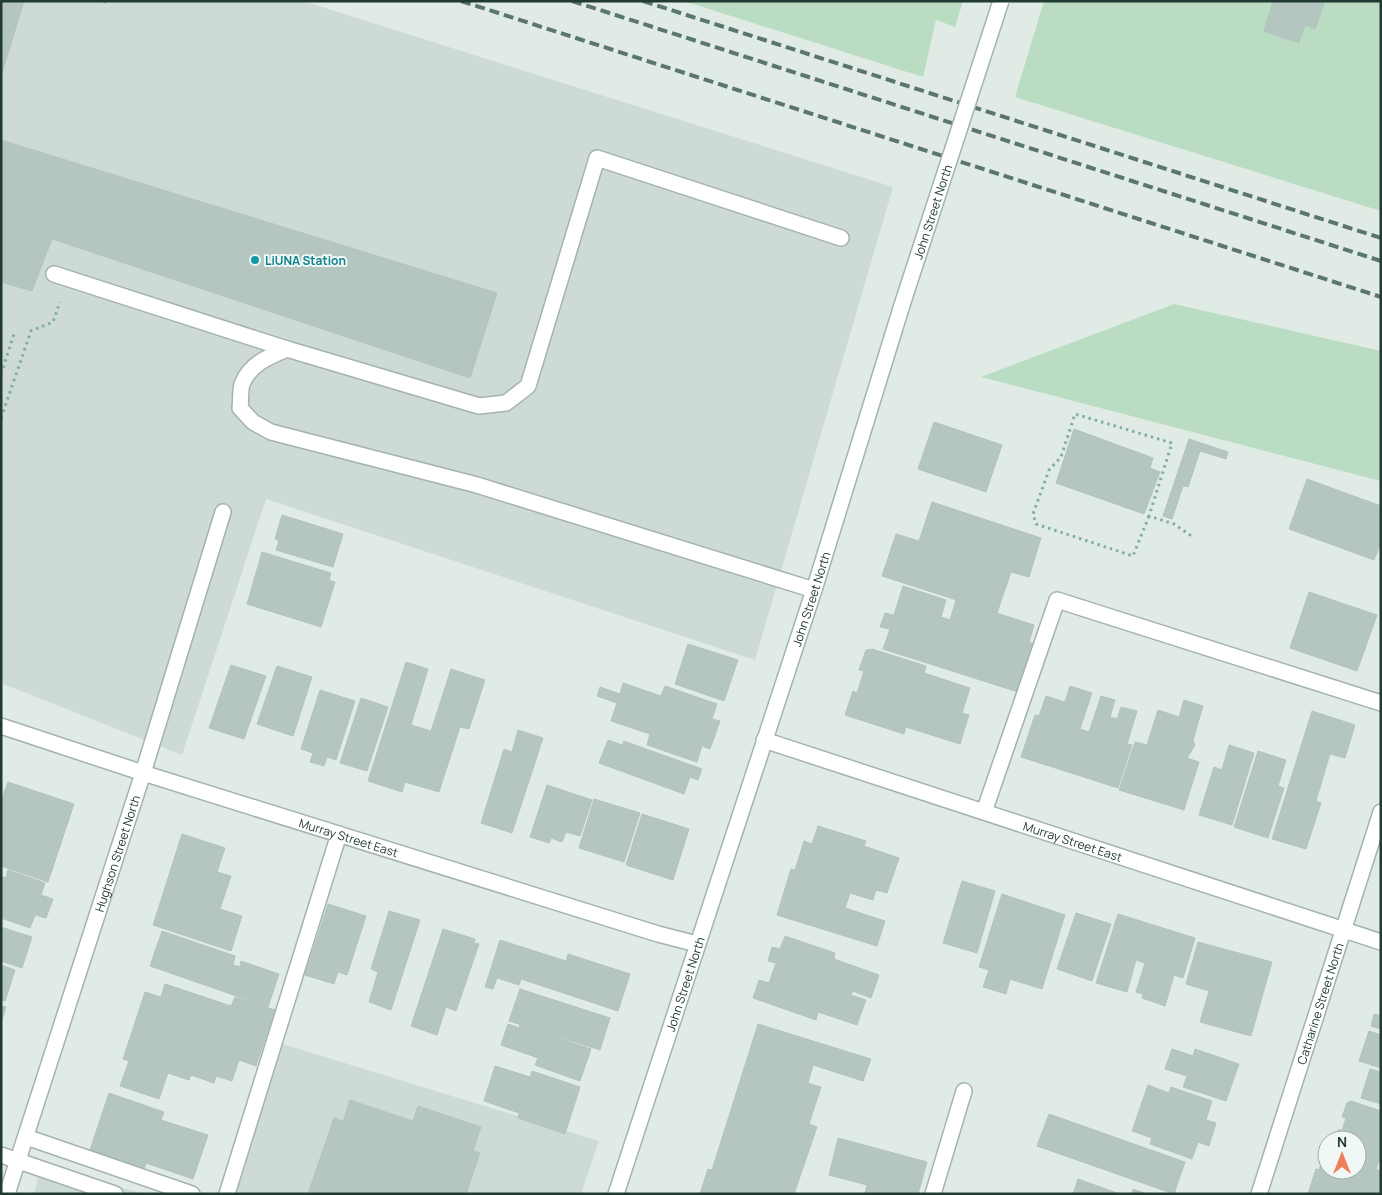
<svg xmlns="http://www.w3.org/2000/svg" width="1382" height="1195" font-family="Manrope,sans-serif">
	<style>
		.built { fill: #cedad5 }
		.green { fill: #b9dcc2 }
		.building { fill: #b5c5bf; stroke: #b3c4bd }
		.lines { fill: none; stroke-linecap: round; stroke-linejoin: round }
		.lane-casing { stroke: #a3b3ad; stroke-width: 18 }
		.street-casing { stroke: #a3b3ad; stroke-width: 18 }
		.secondary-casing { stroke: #9fb6ae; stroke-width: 18 }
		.path { stroke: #81aea0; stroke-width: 3; stroke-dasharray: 2.5 4; stroke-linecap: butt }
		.lane { stroke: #fff; stroke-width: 15 }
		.street { stroke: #fff; stroke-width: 15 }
		.secondary { stroke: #fff; stroke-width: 15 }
		.rail { stroke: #5b766f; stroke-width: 4; stroke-dasharray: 10 5; stroke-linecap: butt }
		.secondary-bridge-casing { stroke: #9fb6ae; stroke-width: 18; stroke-linecap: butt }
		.secondary-bridge { stroke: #fff; stroke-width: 15 }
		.culture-dot { fill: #0f9aa8; stroke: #f0f7f4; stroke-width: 2 }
		.labels { text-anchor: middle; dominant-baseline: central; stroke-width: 4; stroke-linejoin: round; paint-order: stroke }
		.street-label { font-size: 12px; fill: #213b34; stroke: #f0f7f4 }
		.culture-label { font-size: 12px; font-weight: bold; fill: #0d838f; stroke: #f0f7f4; text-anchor: start }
	</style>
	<rect width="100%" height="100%" fill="#e0ebe6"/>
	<g class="built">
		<path d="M1 1H303L893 187 755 660 266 499 182 755 1 683Z"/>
		<path d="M276 1042 599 1141 581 1194H226Z"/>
		<path d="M41 1165 144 1194H34Z"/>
	</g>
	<g class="green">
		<path d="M684 1H963L955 27 936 20 923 77Z"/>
		<path d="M1044 1H1381V211L1015 97Z"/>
		<path d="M1174 304 1381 351V481L981 377Z"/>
	</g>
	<g class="building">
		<path d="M1 1H24L1 76Z"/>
		<path d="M1273 1H1325L1315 29 1305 25 1299 43 1264 31Z"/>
		<path d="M1 140 497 293 470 378 52 239 32 291 1 282Z"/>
		<path d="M934 422 1002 445 986 492 918 469Z"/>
		<path d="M1074 429 1153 458 1150 468 1160 472 1144 514 1056 483Z"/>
		<path d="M1189 439 1228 452 1226 459 1200 451 1188 487 1183 486 1172 519 1163 516Z"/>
		<path d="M1307 479 1381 506V543L1374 560 1289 529Z"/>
		<path d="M932 502 1041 538 1029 577 1011 572 997 613 882 576 896 534 919 541Z"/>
		<path d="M282 515 343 534 333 567 276 550 279 541 275 539Z"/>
		<path d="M262 552 331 573 329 580 335 582 321 627 247 604Z"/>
		<path d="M903 586 946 600 941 617 950 620 956 600 1034 625 1029 642 1036 645 1021 693 883 649 890 629 880 627 885 613 894 615Z"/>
		<path d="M1309 592 1377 615 1357 671 1290 648Z"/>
		<path d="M688 644 738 660 724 701 675 684Z"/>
		<path d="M872 649 926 666 924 673 970 688 962 713 969 715 960 744 906 727 904 734 845 715 853 691 857 693 862 677 864 671 859 670 866 650Z"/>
		<path d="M406 662 428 669 411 725 431 731 451 669 485 680 469 729 460 727 439 792 405 782 402 792 368 781Z"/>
		<path d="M231 665 266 676 244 739 209 728Z"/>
		<path d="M277 666 312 677 293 736 257 724Z"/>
		<path d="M623 683 661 696 665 686 717 704 712 719 720 721 710 749 702 746 697 762 647 745 650 734 611 721 617 703 597 696 600 687 620 694Z"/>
		<path d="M1070 686 1092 693 1080 729 1089 732 1101 696 1115 700 1110 717 1117 719 1121 707 1137 711 1127 744 1132 745 1118 788 1021 757 1035 715 1039 716 1046 696 1065 702Z"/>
		<path d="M320 690 355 701 336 760 327 757 324 766 310 762 313 753 301 749Z"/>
		<path d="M361 698 388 707 367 771 340 763Z"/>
		<path d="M1184 700 1203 706 1193 740 1195 745 1187 758 1199 762 1184 810 1119 790 1135 742 1147 745 1158 710 1179 717Z"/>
		<path d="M1312 711 1355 725 1345 758 1330 754 1316 801 1321 803 1306 849 1272 839Z"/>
		<path d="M518 730 543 738 512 833 481 823 504 749 512 752Z"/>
		<path d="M608 740 622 745 624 741 702 769 698 780 690 777 684 794 599 763Z"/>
		<path d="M1229 745 1254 753 1232 825 1199 815 1214 767 1222 770Z"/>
		<path d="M1258 751 1286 760 1278 786 1284 788 1268 838 1234 827Z"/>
		<path d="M8 782 74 804 48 882 1 866V801Z"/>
		<path d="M547 785 592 800 580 836 566 832 562 842 551 838 549 843 530 837Z"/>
		<path d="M594 799 640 813 624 862 579 848Z"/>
		<path d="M642 814 689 829 673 880 626 865Z"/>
		<path d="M818 826 866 841 864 846 899 858 887 893 876 890 873 900 850 893 845 908 885 921 877 946 777 915 791 869 795 870 804 841 812 844Z"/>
		<path d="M182 834 225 848 217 872 231 876 220 909 242 916 231 951 153 925Z"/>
		<path d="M8 870 45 883 41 895 53 899 46 918 35 915 30 928 1 918V876L6 878Z"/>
		<path d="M962 881 995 891 977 953 943 943Z"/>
		<path d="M1002 894 1065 915 1042 989 1010 979 1006 994 983 987 989 970 979 967Z"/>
		<path d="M328 904 366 916 347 975 338 972 334 984 305 975Z"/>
		<path d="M389 911 420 920 391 1010 369 1002 378 972 371 969Z"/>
		<path d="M1076 913 1111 924 1092 981 1057 969Z"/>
		<path d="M1118 914 1195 938 1183 978 1174 975 1165 1006 1142 998 1143 994 1136 992 1145 963 1136 960 1127 992 1096 983Z"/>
		<path d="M1 927 32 937 22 968 1 961Z"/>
		<path d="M443 929 475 939 474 943 479 944 456 1011 446 1007 437 1035 411 1026Z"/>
		<path d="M162 931 235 956 233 965 240 967 241 961 279 974 268 1007 150 966Z"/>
		<path d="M785 936 835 953 834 959 879 975 871 998 853 991 851 995 866 1000 857 1025 818 1012 816 1020 753 998 759 980 769 983 776 963 768 961 772 947 780 949Z"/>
		<path d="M500 940 566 961 568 954 630 974 618 1011 521 979 519 985 497 978 493 989 485 987Z"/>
		<path d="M1198 942 1272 962 1251 1036 1200 1022 1209 991 1186 984Z"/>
		<path d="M1 965 15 970 5 1001 1 1000Z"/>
		<path d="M165 984 231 1006 235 997 275 1010 256 1066 239 1060 232 1081 216 1076 214 1083 191 1075 189 1080 168 1073 159 1099 120 1086 129 1061 123 1059 145 992 161 997Z"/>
		<path d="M520 989 610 1018 600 1050 509 1021Z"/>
		<path d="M1 1006 6 1007 1 1023Z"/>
		<path d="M1374 1014 1381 1016V1029L1371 1026Z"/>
		<path d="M508 1024 519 1028 520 1025 591 1049 580 1081 535 1065 538 1058 501 1045Z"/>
		<path d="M758 1024 871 1059 863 1081 813 1065 808 1083 821 1087 809 1124 817 1127 794 1194H700L708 1169 712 1170Z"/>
		<path d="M1369 1031 1381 1035V1068L1359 1061Z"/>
		<path d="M1172 1049 1193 1056 1195 1049 1239 1064 1226 1101 1183 1087 1187 1076 1165 1069Z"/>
		<path d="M495 1066 530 1077 532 1071 580 1087 565 1134 518 1118 519 1113 484 1101Z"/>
		<path d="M1370 1069 1381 1072V1104L1361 1098Z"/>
		<path d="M1148 1085 1169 1093 1171 1087 1212 1101 1206 1120 1216 1123 1209 1146 1198 1142 1192 1159 1150 1144 1152 1138 1132 1131Z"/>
		<path d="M109 1093 164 1112 161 1120 208 1135 193 1179 146 1163 143 1172 89 1153Z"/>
		<path d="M350 1100 413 1121 418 1106 481 1127 473 1151 480 1153 466 1194H308L334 1118 343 1121Z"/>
		<path d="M1351 1101 1381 1111V1161L1379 1160 1376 1169 1381 1171V1194H1308L1316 1169 1319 1170 1324 1156 1327 1157V1170H1357V1140H1335L1339 1129 1342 1131 1346 1118 1342 1117 1347 1103Z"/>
		<path d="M1049 1114 1185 1162 1174 1194 1037 1146Z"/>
		<path d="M838 1138 927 1162 918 1194H865L867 1185 829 1175Z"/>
		<path d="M1078 1179 1120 1194H1073Z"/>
		<path d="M1133 1189 1147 1194H1132Z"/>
	</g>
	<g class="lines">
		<defs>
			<g id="lane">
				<path d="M54 274 287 349"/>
				<path d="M814 590 477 485 271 432 253 422 240 408C241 401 240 391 242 384 250 364 268 357 287 349L479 406 506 403 528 386 597 158 841 238"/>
				<path d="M984 812 1057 600 1381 703"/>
				<path d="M26 1137 192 1194"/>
				<path d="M1 1155 115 1194"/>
				<path d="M227 1194 339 834"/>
				<path d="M933 1194 964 1091"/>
			</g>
			<g id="street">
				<path id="s1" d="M1 726 143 773 658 934 697 944"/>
				<path id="s2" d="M764 740 1381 942"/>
				<path id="s3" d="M7 1194 143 773 223 512"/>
				<path id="s4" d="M1259 1194 1381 812"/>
			</g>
			<g id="secondary">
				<path id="s5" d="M616 1194 814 590 902 305"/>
			</g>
		</defs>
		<use href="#lane" class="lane-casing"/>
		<use href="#street" class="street-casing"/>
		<use href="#secondary" class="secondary-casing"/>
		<g class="path">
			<path d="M1380 1H1381"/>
			<path d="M104 3 105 1"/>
			<path d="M1 374 14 334"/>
			<path d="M1 418 31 331 53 322 60 302"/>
			<path d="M1149 516 1133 556 1036 524 1033 514 1049 470 1061 457 1075 414 1172 443 1149 516 1174 524 1193 537"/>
		</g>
		<use href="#lane" class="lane"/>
		<use href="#street" class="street"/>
		<use href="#secondary" class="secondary"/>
		<g class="rail">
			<path d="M461 1 1381 297"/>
			<path d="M572 1 1381 261"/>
			<path d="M643 1 1381 238"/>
		</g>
		<defs>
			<g id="secondary-bridge">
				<path id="s6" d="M902 305 1001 1"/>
			</g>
		</defs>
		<use href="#secondary-bridge" class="secondary-bridge-casing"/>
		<use href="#secondary-bridge" class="secondary-bridge"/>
	</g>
	<circle class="culture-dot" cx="255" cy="260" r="5"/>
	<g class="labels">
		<g class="street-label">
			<text stroke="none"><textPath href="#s6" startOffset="98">John Street North</textPath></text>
			<text stroke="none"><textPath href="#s5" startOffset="626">John Street North</textPath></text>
			<text stroke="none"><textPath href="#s1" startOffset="365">Murray Street East</textPath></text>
			<text stroke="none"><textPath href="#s2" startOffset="325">Murray Street East</textPath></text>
			<text stroke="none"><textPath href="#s3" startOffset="358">Hughson Street North</textPath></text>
			<text stroke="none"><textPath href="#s5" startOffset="221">John Street North</textPath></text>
			<text stroke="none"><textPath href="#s4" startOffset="200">Catharine Street North</textPath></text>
		</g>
		<g class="culture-label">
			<text x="265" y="260">LiUNA Station</text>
		</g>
	</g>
	<rect width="1382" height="1195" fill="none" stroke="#213b34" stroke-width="5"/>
	<g transform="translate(1342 1155)"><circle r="24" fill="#f0f7f4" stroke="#9daca7"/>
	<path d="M0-4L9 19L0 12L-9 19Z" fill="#ef7e5a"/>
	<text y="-8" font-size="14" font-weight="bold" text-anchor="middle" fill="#213b34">N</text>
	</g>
</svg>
